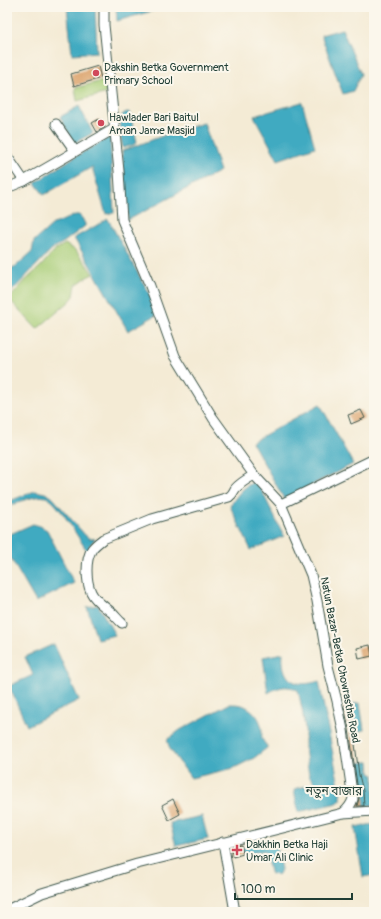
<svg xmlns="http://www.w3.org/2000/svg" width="381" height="919" font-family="Pangolin,'Noto Sans Bengali',sans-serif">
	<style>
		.green { fill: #a9ce78; stroke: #648656 }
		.water { fill: #41aac1; stroke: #30747a }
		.building { fill: #dba26a }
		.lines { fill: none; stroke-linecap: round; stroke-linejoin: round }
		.street-casing { stroke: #3f574c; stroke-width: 11 }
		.street { stroke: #fff; stroke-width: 9 }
		.poi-dot { fill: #d1495b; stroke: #fbf7ec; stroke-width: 1.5 }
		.labels { text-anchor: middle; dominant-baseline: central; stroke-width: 4; stroke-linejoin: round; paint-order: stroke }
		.poi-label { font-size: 11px; fill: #1f3d34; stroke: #fbf7ec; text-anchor: start }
		.street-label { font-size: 11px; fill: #1f3d34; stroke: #fbf7ec }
		.neighbourhood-label { font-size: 12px; fill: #1f3d34; stroke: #fbf7ec }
	</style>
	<rect width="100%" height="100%" fill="#fbf7ec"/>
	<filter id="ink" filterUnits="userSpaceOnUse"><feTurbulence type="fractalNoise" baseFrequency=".025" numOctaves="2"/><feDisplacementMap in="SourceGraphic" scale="8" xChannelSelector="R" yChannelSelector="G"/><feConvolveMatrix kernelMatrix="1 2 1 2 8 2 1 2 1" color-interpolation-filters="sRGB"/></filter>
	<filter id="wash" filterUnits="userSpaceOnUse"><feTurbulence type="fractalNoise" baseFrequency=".012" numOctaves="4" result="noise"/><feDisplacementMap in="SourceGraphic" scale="16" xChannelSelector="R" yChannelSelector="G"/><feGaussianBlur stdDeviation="0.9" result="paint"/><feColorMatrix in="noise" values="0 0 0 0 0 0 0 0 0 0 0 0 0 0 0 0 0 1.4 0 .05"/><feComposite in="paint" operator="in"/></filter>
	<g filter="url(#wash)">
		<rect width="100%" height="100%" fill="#f4ebd5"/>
		<g class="green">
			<path d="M105 81 107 93 77 101 75 88 98 82Z"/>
			<path d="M65 244 75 250 84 261 93 274 87 277 76 285 74 296 69 302 37 329 9 299 26 280 41 266 55 250Z"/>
		</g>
		<g class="water">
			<path d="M67 7H95L97 52 72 54Z"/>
			<path d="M116 7H166L117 21Z"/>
			<path d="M342 29 361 74 353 91 343 94 321 35Z"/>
			<path d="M302 102 315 147 278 160 254 116Z"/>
			<path d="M79 106 93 133 74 143 60 117Z"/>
			<path d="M128 112C132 114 133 116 133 120L132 122 137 142 133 145 123 148C121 138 114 114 128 112Z"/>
			<path d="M204 123 220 171 128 220 122 151 173 132Z"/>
			<path d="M110 137 114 213 106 214 92 167 44 195 35 183 71 159Z"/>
			<path d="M75 215H79L82 218 85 224V226L64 242 52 249 10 293 7 289V268H12L16 266 32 252 34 241 53 224 57 223Z"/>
			<path d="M108 219 160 313 128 331 74 238Z"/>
			<path d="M320 404 353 464 284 499 252 442Z"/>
			<path d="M257 481 284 536 251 550 230 506C237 495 244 485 257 481Z"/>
			<path d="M35 491 45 493 52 497 85 535 89 538 95 539 90 545 88 552C79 540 59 502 46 497 36 494 16 503 7 507V502Z"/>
			<path d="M33 524 40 526 47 530 74 583 36 602 7 552V533L8 535Z"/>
			<path d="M98 605 115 635 97 639 87 607Z"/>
			<path d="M54 644 79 700 27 726 9 686 33 675 25 657Z"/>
			<path d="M283 653C281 679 294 689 319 681L341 796V800L337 803 298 812 294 789 315 784 309 776 305 749V729L302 709 298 690C295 690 292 687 288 687 281 686 273 690 268 693L263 657Z"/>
			<path d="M360 703 364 730 355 732 351 704Z"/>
			<path d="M229 704C233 704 238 704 242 705 251 708 259 716 261 725 264 735 258 736 267 746V748L254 758 234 768 191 778 170 749 167 740 180 730Z"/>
			<path d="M366 762H369L370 773 374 775V805L365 806 359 763Z"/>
			<path d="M202 816 208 839 176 846 170 823Z"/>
			<path d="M374 824V875L363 877 355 827Z"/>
			<path d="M269 840 273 841 276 845 281 869 280 872 278 875 271 874 270 872 265 851H261L248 854H245L244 853 242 849 246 846Z"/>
		</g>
		<g id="blocks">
			<g class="building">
				<path d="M98 66 101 78 74 86 71 74Z"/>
				<path d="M99 119 105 127 97 132 92 123Z"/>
				<path d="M361 410 365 418 351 424 348 415Z"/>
				<path d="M370 645 372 656 359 659 357 648Z"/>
				<path d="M350 705 359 775 363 791 364 806H357L359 798 349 729 344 706Z"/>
				<path d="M173 799 180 814 169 820 162 805Z"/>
				<path d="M241 845 243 854 233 857 231 847Z"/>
			</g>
		</g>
	</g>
	<g filter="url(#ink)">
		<use href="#blocks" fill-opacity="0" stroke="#3f574c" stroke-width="1"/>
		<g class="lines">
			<defs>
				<g id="street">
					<path d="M104 7V25L119 171 122 220 150 286 175 356 213 418 254 475 281 504 311 575 317 601 328 666 337 701 343 730 353 799C351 805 348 809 343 813"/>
					<path d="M56 124 75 151"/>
					<path d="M7 156 24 181"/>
					<path d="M7 188 24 181 114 129"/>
					<path d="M281 504 374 459"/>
					<path d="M122 623C118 620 115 615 111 612 104 606 95 601 91 592 86 581 85 560 92 549 95 545 99 542 103 539L152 519 229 497C233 494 233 493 235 489 240 483 247 479 254 475"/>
					<path d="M223 842 235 912"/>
					<path d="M7 910 42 893 137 864 343 813 374 811"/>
				</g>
			</defs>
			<use href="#street" class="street-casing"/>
			<use href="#street" class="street"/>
		</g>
	</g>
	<g class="poi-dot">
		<circle cx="96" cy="73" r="4"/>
		<circle cx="101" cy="123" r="4"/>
		<path d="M235 844h4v4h4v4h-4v4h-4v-4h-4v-4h4z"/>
	</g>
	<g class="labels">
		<g class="poi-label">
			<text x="104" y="67">Dakshin Betka Government<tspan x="104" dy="13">Primary School</tspan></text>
			<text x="109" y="117">Hawlader Bari Baitul<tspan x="109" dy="13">Aman Jame Masjid</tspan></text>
			<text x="246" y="844">Dakkhin Betka Haji<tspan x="246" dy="13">Umar Ali Clinic</tspan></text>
		</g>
		<g class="street-label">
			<text transform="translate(340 660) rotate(79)">Natun Bazar-Betka Chowrastha Road</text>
		</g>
		<g class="neighbourhood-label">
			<text x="334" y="791">নতুন বাজার</text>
		</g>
	</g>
	<rect width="381" height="919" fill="none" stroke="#fbf7ec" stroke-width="24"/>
	<path d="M235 893v6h117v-6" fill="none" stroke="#1f3d34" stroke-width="2"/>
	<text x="241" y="893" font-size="12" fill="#1f3d34" stroke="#fbf7ec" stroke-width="3" paint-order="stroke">100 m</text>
</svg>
